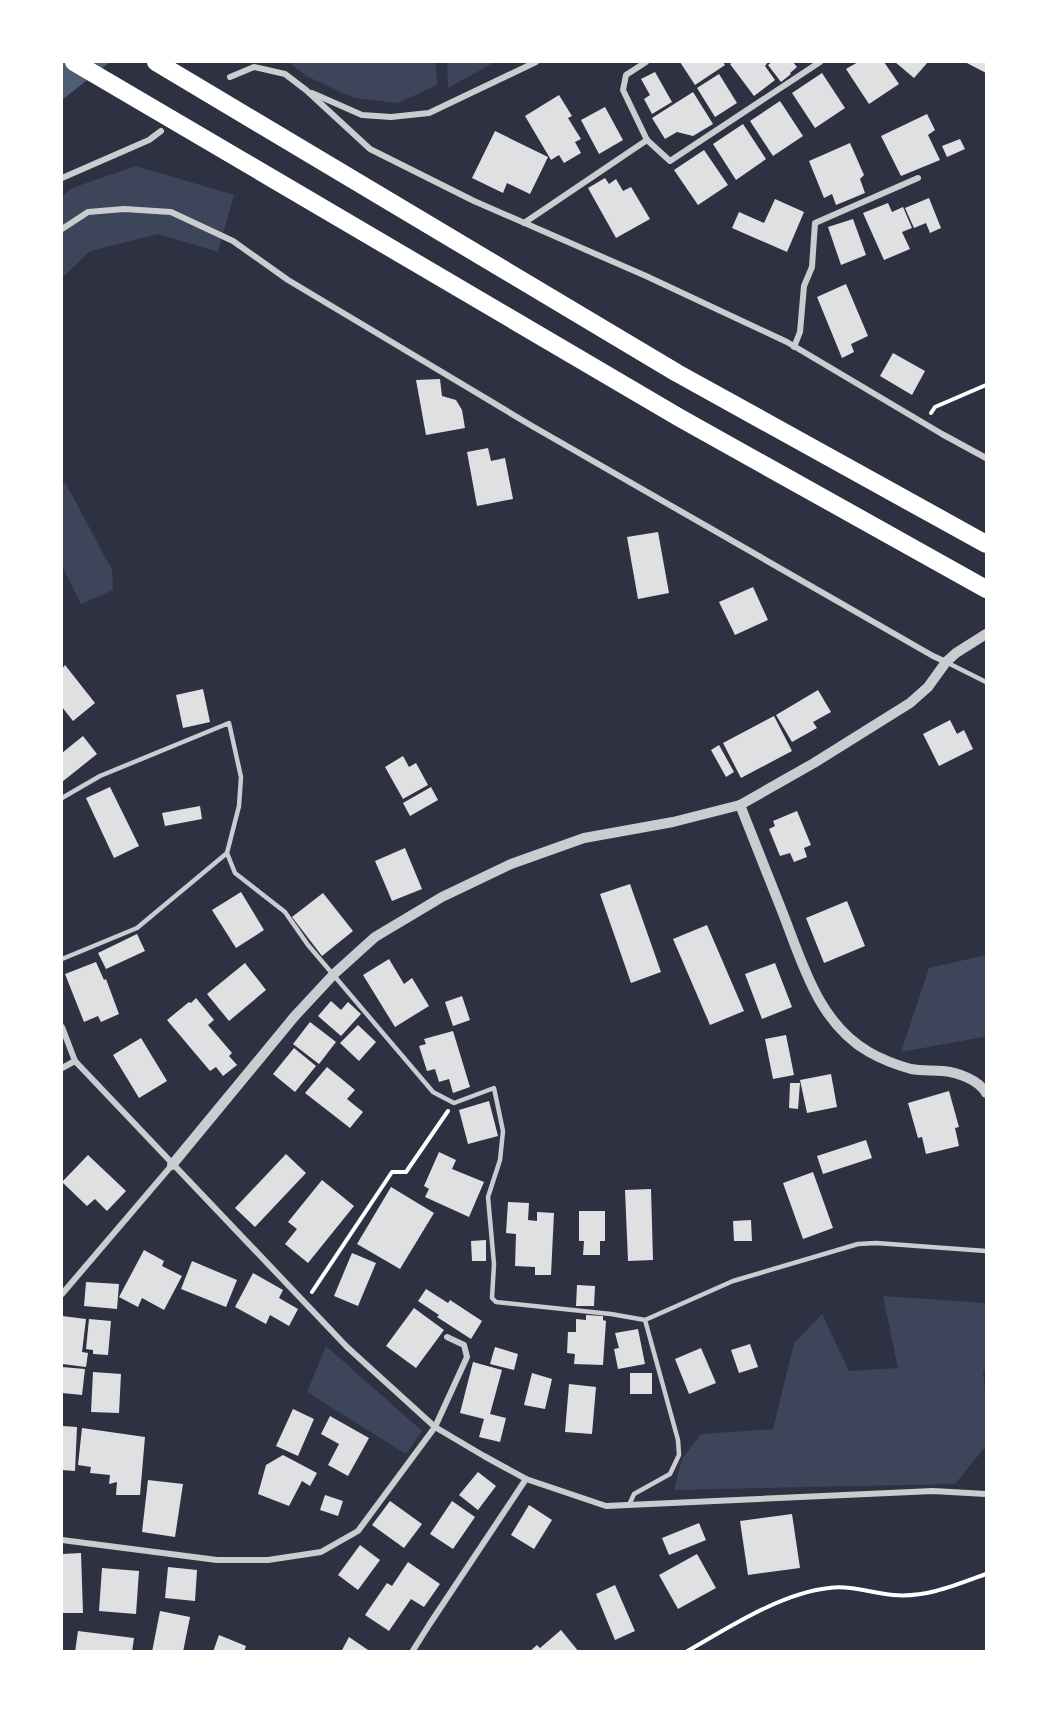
<svg xmlns="http://www.w3.org/2000/svg" width="1048" height="1713" font-family="'Asap Condensed',sans-serif">
	<style>
		.green { fill: #3c4559 }
		.water { fill: #4f5d75 }
		.building { fill: #e0e0e3 }
		.lines { fill: none; stroke-linecap: round; stroke-linejoin: round }
		.path { stroke: #fff; stroke-width: 4 }
		.service { stroke: #caccd0; stroke-width: 4.5 }
		.minor { stroke: #caccd0; stroke-width: 6 }
		.tertiary { stroke: #caccd0; stroke-width: 10 }
		.motorway { stroke: #fff; stroke-width: 18 }
	</style>
	<rect width="100%" height="100%" fill="#2d3142"/>
	<g class="green">
		<path d="M288 62H436L437 85 398 103 354 98 308 77Z"/>
		<path d="M447 62H495L448 88Z"/>
		<path d="M136 166 234 195 218 252 158 234 90 251 62 278V196L72 188Z"/>
		<path d="M62 482 66 484 112 570 113 590 81 604 62 566Z"/>
		<path d="M986 955V1040L984 1037 901 1052 929 968Z"/>
		<path d="M883 1296 986 1303V1369L983 1372 986 1397V1446L955 1484 674 1490 682 1459 701 1434 773 1429 794 1343 822 1314 849 1371 898 1368Z"/>
		<path d="M326 1346 422 1431 406 1454 307 1392Z"/>
	</g>
	<path class="water" d="M62 62H110L62 100Z"/>
	<g class="building">
		<path d="M680 62H723L725 65 695 85Z"/>
		<path d="M733 62H768L765 66 775 80 754 96 730 64Z"/>
		<path d="M772 62H793L797 67 790 73 791 74 781 82 768 65Z"/>
		<path d="M858 62H884L899 84 869 104 846 69Z"/>
		<path d="M895 62H928L914 78Z"/>
		<path d="M965 62H986V73Z"/>
		<path d="M655 72 672 102 652 114 644 99 650 95 641 79Z"/>
		<path d="M822 73 845 108 815 128 792 93Z"/>
		<path d="M719 74 737 103 715 117 697 88Z"/>
		<path d="M693 92 713 124 693 136 677 132 665 139 652 118Z"/>
		<path d="M559 95 572 116 568 118 581 139 575 142 581 153 564 163 559 155 551 160 525 116Z"/>
		<path d="M780 101 803 136 773 156 750 121Z"/>
		<path d="M605 107 623 140 599 154 581 120Z"/>
		<path d="M927 114 935 130 928 135 940 160 901 176 881 136Z"/>
		<path d="M743 124 766 159 736 180 713 144Z"/>
		<path d="M495 131 548 157 530 194 507 183 503 193 472 178Z"/>
		<path d="M960 139 965 149 947 157 942 146Z"/>
		<path d="M850 143 864 175 860 179 865 193 836 205 832 194 824 198 809 161Z"/>
		<path d="M704 150 728 185 698 205 674 170Z"/>
		<path d="M605 178 609 184 616 179 623 191 631 187 650 219 616 238 588 188Z"/>
		<path d="M929 198 941 228 930 233 926 223 914 228 905 208Z"/>
		<path d="M775 199 804 212 787 252 732 228 739 212 764 223Z"/>
		<path d="M888 203 892 212 903 207 912 228 902 232 910 249 884 260 863 213Z"/>
		<path d="M853 219 866 255 841 265 828 227Z"/>
		<path d="M846 284 868 336 851 344 854 352 842 358 817 297Z"/>
		<path d="M893 353 925 371 912 395 880 376Z"/>
		<path d="M440 379 442 396 456 400 462 410 465 428 426 435 416 380Z"/>
		<path d="M488 448 491 461 505 458 513 499 477 506 467 452Z"/>
		<path d="M658 532 669 593 638 599 627 537Z"/>
		<path d="M753 587 768 620 735 635 719 602Z"/>
		<path d="M65 665 95 703 73 721 62 707V669Z"/>
		<path d="M203 689 210 722 183 728 176 695Z"/>
		<path d="M818 690 831 712 813 722 817 728 792 742 776 715Z"/>
		<path d="M774 716 792 751 741 778 723 743Z"/>
		<path d="M950 720 957 734 964 730 973 749 939 766 923 734Z"/>
		<path d="M83 736 97 754 62 782V753Z"/>
		<path d="M719 745 734 772 726 777 711 750Z"/>
		<path d="M403 756 409 767 416 763 428 785 403 799 385 767Z"/>
		<path d="M110 787 139 846 114 858 86 798Z"/>
		<path d="M431 787 438 800 410 816 403 803Z"/>
		<path d="M200 806 202 819 165 826 162 813Z"/>
		<path d="M797 811 811 845 804 848 807 857 794 862 790 853 780 856 769 829 775 826 773 821Z"/>
		<path d="M405 848 422 889 392 901 375 861Z"/>
		<path d="M630 884 661 972 631 983 600 894Z"/>
		<path d="M241 892 264 930 236 948 212 910Z"/>
		<path d="M323 893 353 931 322 956 292 917Z"/>
		<path d="M847 901 865 946 824 963 806 918Z"/>
		<path d="M707 925 744 1011 710 1025 673 939Z"/>
		<path d="M137 934 145 951 106 969 98 953Z"/>
		<path d="M389 959 404 984 412 978 429 1006 395 1027 363 975Z"/>
		<path d="M96 962 104 980 106 979 119 1014 101 1022 98 1016 84 1022 65 974Z"/>
		<path d="M245 963 266 990 229 1021 207 994Z"/>
		<path d="M775 963 792 1007 762 1019 745 974Z"/>
		<path d="M462 996 470 1020 453 1026 445 1002Z"/>
		<path d="M196 998 214 1020 208 1025 232 1053 229 1056 237 1065 223 1076 216 1067 210 1071 167 1020 189 1002 191 1003Z"/>
		<path d="M331 1001 341 1010 348 1002 361 1014 341 1036 318 1016Z"/>
		<path d="M310 1022 336 1042 319 1064 293 1044Z"/>
		<path d="M358 1025 376 1042 359 1061 340 1043Z"/>
		<path d="M453 1031 470 1087 453 1093 449 1079 439 1082 435 1069 427 1071 419 1046 426 1044 424 1039Z"/>
		<path d="M786 1035 794 1075 773 1079 765 1039Z"/>
		<path d="M141 1038 167 1081 139 1098 113 1055Z"/>
		<path d="M294 1048 316 1066 295 1092 273 1074Z"/>
		<path d="M327 1067 355 1090 347 1099 363 1112 350 1128 305 1093Z"/>
		<path d="M831 1074 837 1107 807 1113 800 1080Z"/>
		<path d="M790 1083H800L798 1109 789 1108Z"/>
		<path d="M949 1091 959 1127 955 1128 959 1146 926 1154 922 1137 918 1138 908 1103Z"/>
		<path d="M489 1101 498 1136 468 1144 459 1110Z"/>
		<path d="M866 1140 872 1158 823 1174 817 1156Z"/>
		<path d="M439 1152 456 1160 452 1169 484 1182 469 1217 425 1197 429 1189 424 1186Z"/>
		<path d="M286 1154 306 1173 255 1227 235 1208Z"/>
		<path d="M88 1155 126 1191 107 1211 95 1199 87 1206 62 1182Z"/>
		<path d="M813 1172 833 1228 803 1239 783 1183Z"/>
		<path d="M322 1180 354 1206 308 1263 285 1244 297 1229 288 1222Z"/>
		<path d="M391 1187 434 1213 400 1269 357 1244Z"/>
		<path d="M651 1189 653 1260 628 1261 625 1190Z"/>
		<path d="M508 1202 529 1203 528 1220 537 1221V1212L554 1213 551 1275H535V1267L515 1266 516 1234 506 1233Z"/>
		<path d="M579 1211H605V1241H600V1255H583L584 1241H579Z"/>
		<path d="M751 1220 752 1241H734L733 1221Z"/>
		<path d="M486 1240V1261H472L471 1241Z"/>
		<path d="M144 1250 164 1261 162 1266 182 1276 164 1310 142 1298 138 1307 119 1297Z"/>
		<path d="M352 1253 376 1263 358 1306 334 1296Z"/>
		<path d="M192 1261 237 1280 226 1307 181 1289Z"/>
		<path d="M253 1273 283 1290 279 1298 298 1309 289 1326 270 1315 266 1324 235 1307Z"/>
		<path d="M86 1282 119 1284 117 1309 84 1306Z"/>
		<path d="M577 1285 595 1286 594 1306H576Z"/>
		<path d="M426 1289 448 1303 450 1300 482 1321 471 1339 437 1317 439 1315 418 1301Z"/>
		<path d="M414 1308 444 1330 416 1368 386 1346Z"/>
		<path d="M586 1315 603 1316V1320L606 1321 603 1365 574 1364 575 1354 567 1353 568 1332H576V1319L586 1320Z"/>
		<path d="M62 1316 86 1319 82 1352 88 1353 86 1367 62 1364Z"/>
		<path d="M89 1319 111 1321 108 1355 93 1354V1350L86 1349Z"/>
		<path d="M638 1329 645 1364 618 1369 614 1349 619 1348 615 1333Z"/>
		<path d="M750 1344 758 1367 739 1373 731 1350Z"/>
		<path d="M495 1347 518 1354 514 1370 490 1364Z"/>
		<path d="M701 1348 716 1383 689 1394 675 1359Z"/>
		<path d="M473 1362 502 1370 490 1414 506 1418 500 1442 479 1437 484 1419 460 1413Z"/>
		<path d="M62 1367 85 1369 82 1395 62 1393Z"/>
		<path d="M93 1372 121 1374 119 1413 91 1412Z"/>
		<path d="M532 1373 552 1379 545 1409 524 1405Z"/>
		<rect x="630" y="1373" width="22" height="21"/>
		<path d="M569 1384 596 1387 592 1434 565 1432Z"/>
		<path d="M293 1409 314 1419 298 1456 276 1446Z"/>
		<path d="M330 1416 369 1438 348 1476 328 1465 339 1444 321 1434Z"/>
		<path d="M62 1426 77 1427 75 1471 62 1470Z"/>
		<path d="M82 1428 145 1437 140 1495H116L117 1482 109 1484 110 1475 90 1473 91 1467 78 1465Z"/>
		<path d="M283 1455 317 1473 310 1486 302 1481 289 1506 258 1494 266 1465Z"/>
		<path d="M478 1472 496 1486 478 1510 459 1495Z"/>
		<path d="M148 1480 183 1484 175 1537 142 1532Z"/>
		<path d="M325 1495 343 1501 338 1516 320 1510Z"/>
		<path d="M390 1501 422 1524 404 1548 372 1525Z"/>
		<path d="M452 1501 475 1517 453 1549 430 1534Z"/>
		<path d="M529 1505 552 1520 534 1549 511 1535Z"/>
		<path d="M792 1514 800 1568 748 1575 740 1521Z"/>
		<path d="M699 1523 706 1540 669 1555 662 1538Z"/>
		<path d="M360 1545 380 1560 358 1590 338 1575Z"/>
		<path d="M81 1553 83 1613H62V1554Z"/>
		<path d="M697 1554 716 1588 678 1609 659 1575Z"/>
		<path d="M408 1562 440 1584 424 1607 411 1599 389 1631 365 1615 387 1583 392 1586Z"/>
		<path d="M168 1567 197 1570 195 1601 165 1598Z"/>
		<path d="M102 1568 139 1571 136 1614 99 1611Z"/>
		<path d="M615 1585 635 1631 615 1640 596 1594Z"/>
		<path d="M160 1611 190 1617 183 1652H152Z"/>
		<path d="M561 1630 579 1652H529L537 1645 540 1648Z"/>
		<path d="M78 1631 134 1638 132 1652H75Z"/>
		<path d="M219 1635 246 1646 244 1652H213Z"/>
		<path d="M349 1637 371 1652H341Z"/>
	</g>
	<g class="lines">
		<g class="path">
			<path d="M931 413 935 407 986 385"/>
			<path d="M312 1292 392 1172H406L448 1111"/>
			<path d="M686 1652C728 1628 781 1593 829 1588 851 1585 872 1593 893 1595 926 1598 956 1585 986 1574"/>
		</g>
		<g class="service">
			<path d="M946 662 986 682"/>
			<path d="M62 798 100 776 229 723 241 777 239 806 227 853 235 873 285 912 308 945 433 1092 454 1103 494 1088 503 1131 500 1160 488 1197 494 1264 492 1298 496 1302 611 1314 645 1320"/>
			<path d="M62 959 137 928 227 853"/>
			<path d="M629 1505 634 1494 670 1474 679 1455 678 1440 645 1320 733 1281 858 1244 876 1243 986 1251"/>
		</g>
		<g class="minor">
			<path d="M230 77 254 67 285 74 306 90 370 149 474 201 646 276 787 342 942 434 986 458"/>
			<path d="M312 93 362 115 391 117 429 113 536 62"/>
			<path d="M647 140 670 161 820 62"/>
			<path d="M62 178 149 140 161 131"/>
			<path d="M524 223 647 140 623 90 626 75 646 62"/>
			<path d="M62 229 88 212 124 209 171 212 233 241 288 280 532 426 933 656 946 662"/>
			<path d="M794 347 800 332 804 286 812 267 815 223 918 178"/>
			<path d="M62 1027 75 1061 347 1347 435 1427 484 1456 526 1479 606 1506 933 1491 986 1494"/>
			<path d="M62 1068 75 1061"/>
			<path d="M62 1294 172 1165"/>
			<path d="M62 1540 217 1560H268L321 1552 358 1531 435 1427 467 1357 464 1345 447 1337"/>
			<path d="M412 1652 429 1625 526 1479"/>
		</g>
		<g class="tertiary">
			<path d="M740 805C754 841 768 876 782 911 802 962 818 1023 869 1052 881 1059 897 1065 911 1069 922 1071 932 1070 943 1071 957 1072 979 1080 986 1093"/>
			<path d="M172 1165 294 1017 334 974 375 937 442 897 511 864 584 838 673 822 740 805 814 763 910 703 928 687 946 662 956 653 986 634"/>
		</g>
		<g class="motorway">
			<path d="M74 62 680 418 986 589"/>
			<path d="M156 62 677 373 986 544"/>
		</g>
	</g>
	<rect width="1048" height="1713" fill="none" stroke="#ffffff" stroke-width="126"/>
</svg>
